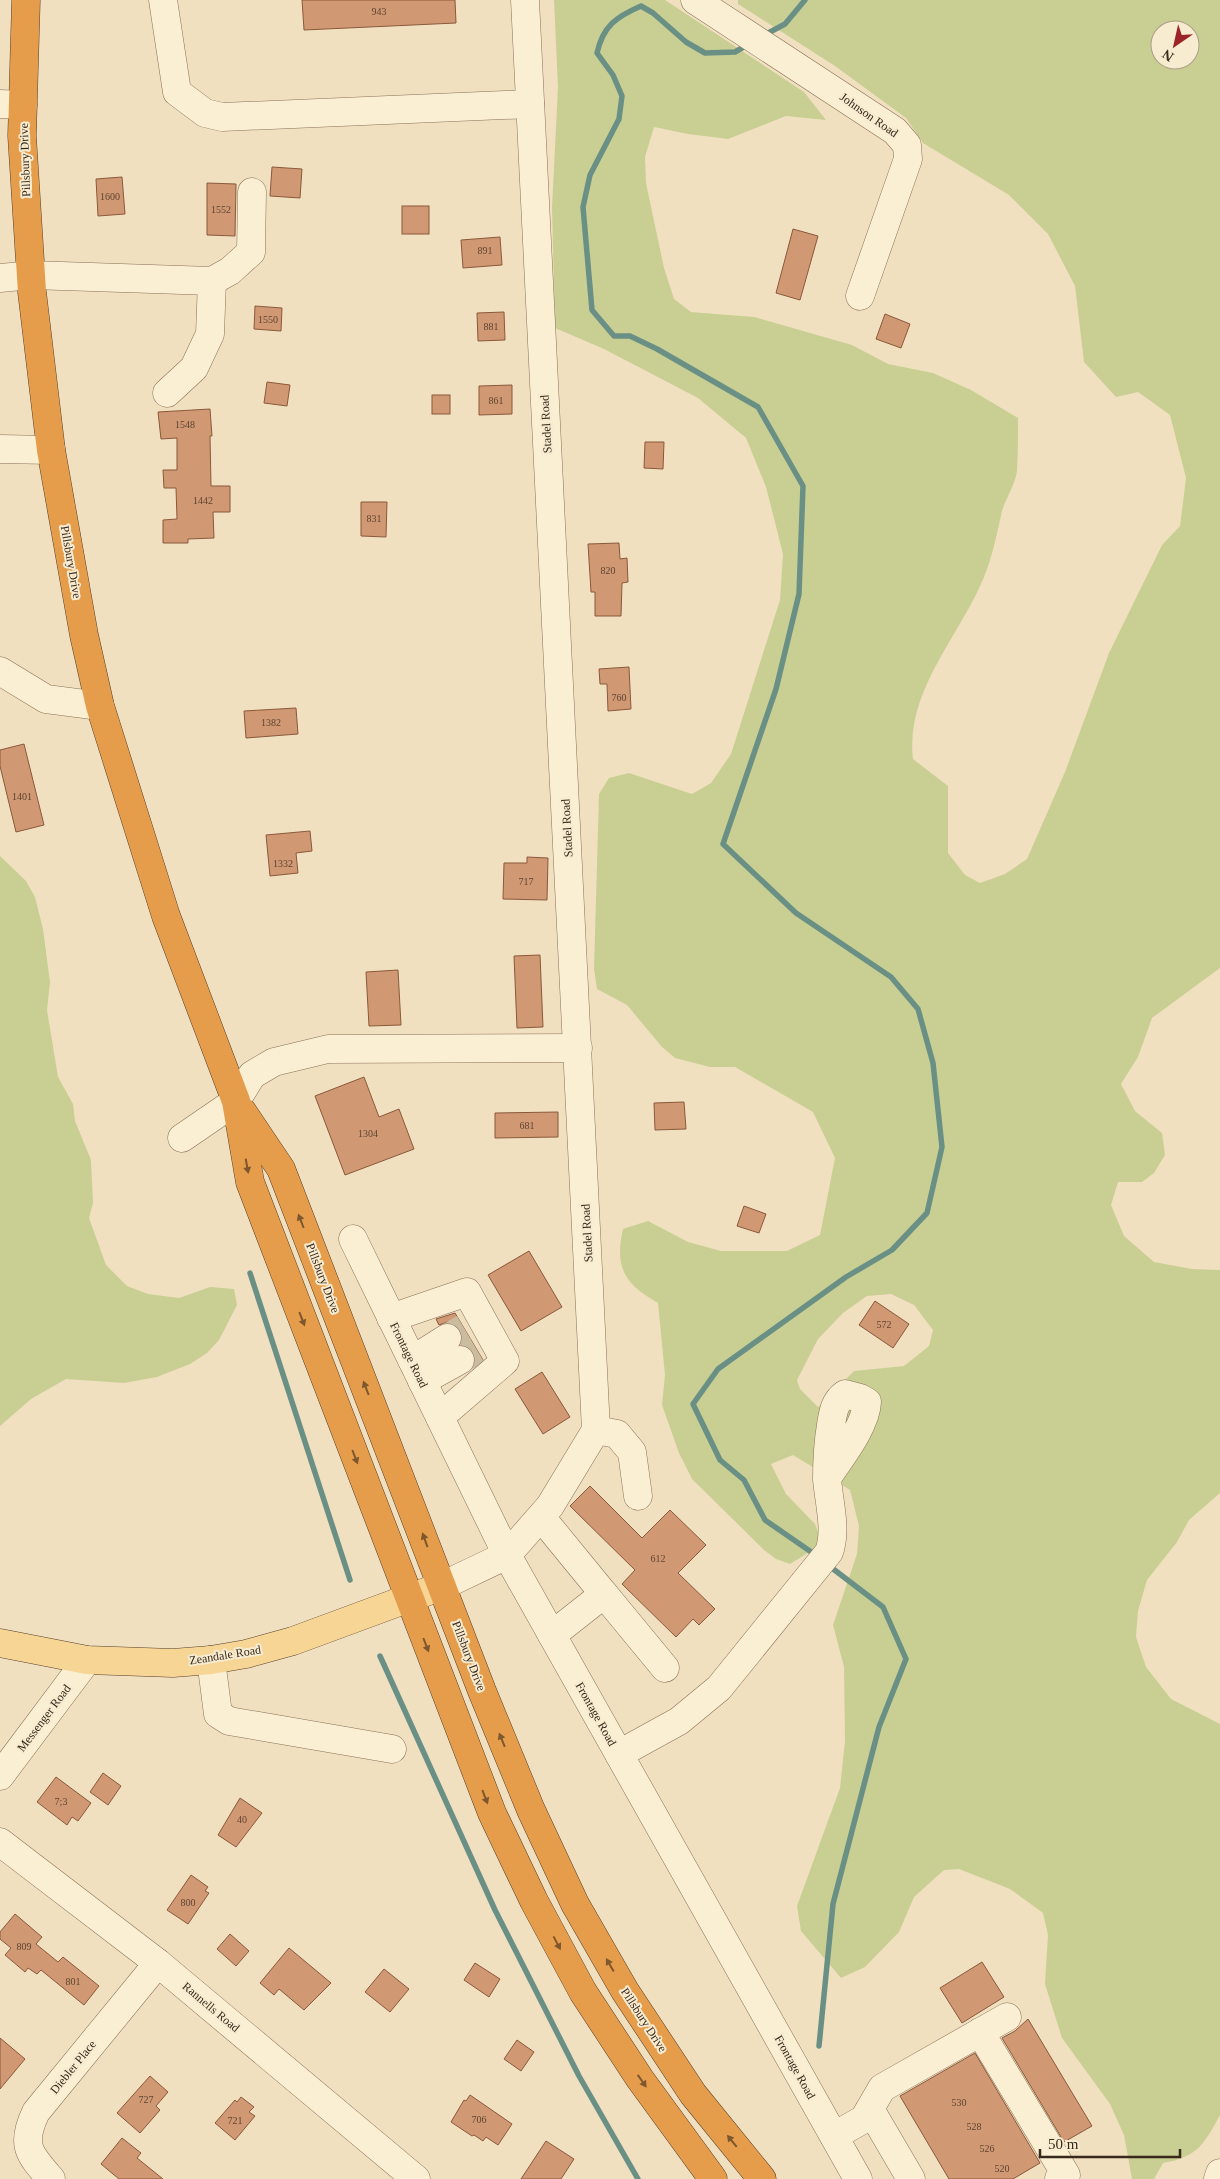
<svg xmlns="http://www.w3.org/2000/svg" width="1220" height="2179" font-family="'Times New Roman',serif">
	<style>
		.green { fill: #c9cf93; fill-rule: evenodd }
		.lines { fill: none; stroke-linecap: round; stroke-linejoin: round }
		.stream { stroke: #6a9086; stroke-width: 5.5 }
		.building { fill: #d09873; stroke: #8a593b }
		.minor-tunnel { stroke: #cbbb9f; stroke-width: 28; stroke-dasharray: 28 14; stroke-linecap: butt }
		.minor-casing { stroke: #8a7157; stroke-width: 29 }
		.major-casing { stroke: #573f2b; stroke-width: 29 }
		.highway-casing { stroke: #573f2b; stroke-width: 29 }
		.minor { stroke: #faeed3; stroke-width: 28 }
		.major { stroke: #f6d595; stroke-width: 28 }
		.highway { stroke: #e59d4b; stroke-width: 28 }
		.oneway { fill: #7e572f }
		.labels { text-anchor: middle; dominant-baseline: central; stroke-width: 4; stroke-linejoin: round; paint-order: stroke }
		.number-label { font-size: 10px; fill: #5f4532 }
		.street-label { font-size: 12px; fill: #39291c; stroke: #f7ebd0 }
	</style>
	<rect width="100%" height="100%" fill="#f0e0c0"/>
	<g class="green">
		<path d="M554 0H665L804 92 826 120 786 116 728 139 688 134 654 127 645 157 646 183 664 268 674 299 691 312 754 317 852 345 888 364 933 373 971 390 1018 418C1018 436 1018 454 1017 471 1015 485 1006 498 1002 511 997 533 993 555 984 577 960 636 905 691 913 759L948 786V853L965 875 980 883 1005 874 1027 859 1065 772 1109 653 1162 545 1180 526 1186 478 1170 415 1138 392 1116 397 1084 362 1075 286 1048 234 1009 195 923 143 906 118 835 66 738 4V0H1220V968L1152 1018 1138 1057 1121 1084 1135 1111 1162 1133 1165 1155 1154 1173 1142 1182H1118L1111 1205 1124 1236 1154 1262 1192 1269 1220 1270V1493L1189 1520 1177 1542 1147 1580 1138 1611 1136 1637 1146 1667 1171 1699 1220 1724V2115C1204 2144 1198 2157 1163 2163L1154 2179H1132L1124 2135 1110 2104 1062 2038 1045 1984 1048 1935 1043 1913 1010 1889 959 1869 944 1870 914 1897 899 1932 865 1967 841 1978 801 1931 797 1906 840 1788 845 1741 844 1667 833 1625 857 1554 859 1526 850 1490 793 1455 771 1464 786 1494 815 1524 820 1537 816 1548 790 1564 776 1559 764 1550 692 1479 679 1453 662 1405 665 1375 658 1303C625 1284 614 1268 623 1229L648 1221 688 1242 721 1251H787L820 1235 835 1158 813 1112 735 1067H710L675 1058 662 1047 627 1005 597 989 594 969 599 794 609 778 629 773 692 794 711 783 731 754 780 600 783 554 766 487 746 438 698 398 604 349 555 328 552 208 558 87ZM1160 30H1190V60H1160ZM891 1294 914 1305 933 1330 929 1346 904 1366 854 1371 818 1407 800 1389 797 1380 818 1339 843 1313 867 1296Z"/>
		<path d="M0 856 26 881 35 897 43 929 50 982 47 1010 58 1077 73 1104 75 1121 91 1160 93 1203 89 1218 106 1265 127 1286 148 1294 179 1298 210 1287 234 1289 237 1305 219 1340 207 1353 190 1364 157 1377 124 1383 66 1379 31 1399 0 1426Z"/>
	</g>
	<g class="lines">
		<g class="stream">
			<path d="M770 32 785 24 805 0"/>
			<path d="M742 48 735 52 705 53 686 42 653 13 641 6C616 17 603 26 597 53L613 75 622 96 619 119 590 175 583 207 592 310 614 336H630L657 349 758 407 803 486 799 594 776 689 723 844 796 913 891 977 918 1009 933 1063 942 1147 927 1213 892 1250 846 1277 718 1369 693 1404 720 1460 744 1480 765 1520 817 1556"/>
			<path d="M250 1273 350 1580"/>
			<path d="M380 1656 495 1910 579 2076 638 2179"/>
			<path d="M819 2046 833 1904 879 1727 906 1659 883 1607 828 1565"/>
		</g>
	</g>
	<g class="building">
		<path d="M302 0H455L456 23 304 30Z"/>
		<path d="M272 167 302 169 300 198 270 196Z"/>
		<path d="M122 177 125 214 98 216 96 179Z"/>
		<path d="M207 183 236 184 235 236 207 235Z"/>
		<rect x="402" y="206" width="27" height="28"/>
		<path d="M793 229 818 236 800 300 776 293Z"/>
		<path d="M500 237 502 265 463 268 461 240Z"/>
		<path d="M255 306 282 308 281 331 254 329Z"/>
		<path d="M504 312 505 340 478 341 477 313Z"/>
		<path d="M885 314 910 324 901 348 876 339Z"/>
		<path d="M267 382 290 385 287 406 264 403Z"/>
		<path d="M512 385V414L479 415V386Z"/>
		<rect x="432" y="395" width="18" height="19"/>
		<path d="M210 409 212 436H210L211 486H230V512H213L214 538 188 539V543H163V520L177 519 176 488H164L163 470H177V438L161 439 158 412Z"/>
		<path d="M645 442H664L663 469 644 468Z"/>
		<path d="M361 502H387L386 537 361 536Z"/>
		<path d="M619 543 620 559 627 558 628 582 622 583 621 616H595V592H591L588 544Z"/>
		<path d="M629 667 631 709 608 711 607 684H600L599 669Z"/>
		<path d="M296 708 298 734 246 738 244 711Z"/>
		<path d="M24 744 44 825 16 832 0 766V750Z"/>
		<path d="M310 831 312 851 296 853 298 873 270 876 266 835Z"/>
		<path d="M527 857 548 858 547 900 503 899 504 863H527Z"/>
		<path d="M540 955 543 1027 517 1028 514 956Z"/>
		<path d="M398 970 401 1025 369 1026 366 972Z"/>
		<path d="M364 1077 379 1117 399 1109 414 1149 345 1175 315 1096Z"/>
		<path d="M684 1102 686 1129 655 1130 654 1103Z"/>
		<path d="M558 1112V1137L495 1138V1113Z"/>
		<path d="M744 1206 766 1214 759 1233 737 1226Z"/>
		<path d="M529 1251 562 1307 521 1331 488 1275Z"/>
		<path d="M875 1301 909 1324 893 1348 859 1325Z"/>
		<path d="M455 1313 483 1360 474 1367 476 1361 474 1353 468 1347 461 1345 463 1337 460 1329 455 1324 447 1322 439 1325 436 1319Z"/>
		<path d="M542 1372 570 1417 543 1434 515 1389Z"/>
		<path d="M590 1486 642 1538 670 1510 706 1545 678 1573 715 1609 699 1625 693 1619 676 1637 622 1584 635 1570 570 1506Z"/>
		<path d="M103 1773 121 1786 108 1805 90 1792Z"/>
		<path d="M56 1777 91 1803 78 1821 72 1817 67 1825 37 1802Z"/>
		<path d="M240 1798 262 1813 236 1847 218 1835Z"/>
		<path d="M191 1875 208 1887 205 1891 209 1893 188 1924 167 1910Z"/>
		<path d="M15 1914 42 1937 36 1944 58 1962 63 1957 99 1986 84 2005 41 1970 37 1974 28 1968 25 1972 5 1955 11 1948 0 1939V1932Z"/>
		<path d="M230 1934 249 1951 236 1966 217 1949Z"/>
		<path d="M289 1948 331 1983 304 2010 279 1989 274 1995 260 1983Z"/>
		<path d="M982 1962 1004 1997 962 2023 940 1988Z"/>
		<path d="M475 1963 500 1979 489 1997 464 1980Z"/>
		<path d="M384 1969 409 1989 390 2012 365 1992Z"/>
		<path d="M1028 2019 1092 2126 1064 2142 1002 2038 1015 2031Z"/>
		<path d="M0 2038 25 2059 0 2089Z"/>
		<path d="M517 2040 534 2052 521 2071 504 2059Z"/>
		<path d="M975 2053 1040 2163 1013 2179H949L900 2096Z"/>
		<path d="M150 2076 168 2092 156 2106 160 2110 140 2133 117 2113Z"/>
		<path d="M470 2095 512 2124 498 2145 486 2137 483 2141 474 2135 472 2136 451 2122 464 2100 466 2101Z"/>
		<path d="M241 2097 254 2107 249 2112 255 2116 235 2140 215 2123 235 2100 237 2102Z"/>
		<path d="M122 2138 141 2153 137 2158 163 2179H119L101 2164Z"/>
		<path d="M546 2141 574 2159 561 2179H521Z"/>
	</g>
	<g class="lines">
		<g class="minor-tunnel">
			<path d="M447 1338 464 1328"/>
			<path d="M460 1360 477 1350"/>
		</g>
		<defs>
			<g id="minor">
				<path d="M163 0 177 92 205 113 222 117 530 104"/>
				<path d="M695 0 895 131 907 145 908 159 860 296"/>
				<path d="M0 104 23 105"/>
				<path d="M0 278 31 275 212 281 230 271 251 252 252 192"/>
				<path d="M167 393 194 368 210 334 212 281"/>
				<path d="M0 449 51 450"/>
				<path d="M0 671 46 699 100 706"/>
				<path d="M182 1138 236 1101 252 1075 274 1062 328 1049 578 1048"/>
				<path d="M353 1239 507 1555 858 2179"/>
				<path d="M391 1318 467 1292 505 1361 440 1417"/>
				<path d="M412 1360 447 1338"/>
				<path d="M422 1381 460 1360"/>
				<path d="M596 1430 617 1434 632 1452 638 1496"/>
				<path d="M541 1517 604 1594"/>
				<path d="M442 1586 507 1555 550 1506 596 1430 525 0"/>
				<path d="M552 1635 604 1594 665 1668"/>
				<path d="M211 1660 218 1714 229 1721 392 1749"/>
				<path d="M619 1754 679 1721 719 1688 829 1552C837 1530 829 1503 827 1479 827 1461 828 1443 831 1425 833 1413 834 1402 845 1394L860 1398 867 1402C866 1426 840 1458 827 1478"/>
				<path d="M0 1776 87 1660"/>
				<path d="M0 1842 158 1963 416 2179"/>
				<path d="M980 2032 1066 2175 1059 2179"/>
				<path d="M870 2109 911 2179"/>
				<path d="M834 2136 864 2119 882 2088 1007 2017"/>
				<path d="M51 2179C29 2154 20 2145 36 2112L158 1963"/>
				<path d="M1218 2179 1220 2173"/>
			</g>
			<path id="major" d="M0 1643 87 1660 173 1663 211 1660 246 1654 293 1641 442 1586"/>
			<g id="highway">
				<path d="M26 0 22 136 32 292 51 450 84 635 100 706 166 916 236 1101 250 1182 492 1813 534 1901 583 1992 640 2079 713 2179"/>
				<path d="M242 1111 281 1169 482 1691 531 1810 575 1904 625 1991 693 2094 762 2179"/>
			</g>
		</defs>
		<use href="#minor" class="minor-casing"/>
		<use href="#major" class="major-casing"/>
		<use href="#highway" class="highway-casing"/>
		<use href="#minor" class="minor"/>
		<use href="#major" class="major"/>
		<use href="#highway" class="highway"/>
	</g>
	<defs><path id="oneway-solid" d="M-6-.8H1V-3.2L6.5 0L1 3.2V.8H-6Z" transform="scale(1.25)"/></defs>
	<g class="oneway">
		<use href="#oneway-solid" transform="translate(247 1166) rotate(80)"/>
		<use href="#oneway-solid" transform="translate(301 1221) rotate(-111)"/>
		<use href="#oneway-solid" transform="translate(302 1319) rotate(69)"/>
		<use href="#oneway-solid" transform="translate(366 1388) rotate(-111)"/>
		<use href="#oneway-solid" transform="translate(355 1457) rotate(69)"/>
		<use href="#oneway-solid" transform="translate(425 1540) rotate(-110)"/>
		<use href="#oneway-solid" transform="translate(426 1645) rotate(69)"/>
		<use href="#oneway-solid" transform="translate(502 1740) rotate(-112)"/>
		<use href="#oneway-solid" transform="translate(485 1797) rotate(69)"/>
		<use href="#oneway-solid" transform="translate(557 1943) rotate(62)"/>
		<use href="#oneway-solid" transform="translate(610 1965) rotate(-120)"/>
		<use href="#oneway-solid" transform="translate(642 2081) rotate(55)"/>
		<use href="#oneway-solid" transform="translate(732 2141) rotate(-129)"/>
	</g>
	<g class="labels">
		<g class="number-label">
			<text x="379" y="11">943</text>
			<text x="110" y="196">1600</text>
			<text x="221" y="209">1552</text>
			<text x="485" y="250">891</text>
			<text x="268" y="319">1550</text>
			<text x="491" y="326">881</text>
			<text x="496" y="400">861</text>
			<text x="185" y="424">1548</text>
			<text x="203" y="500">1442</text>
			<text x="374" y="518">831</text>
			<text x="608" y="570">820</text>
			<text x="619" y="697">760</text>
			<text x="271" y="722">1382</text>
			<text x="22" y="796">1401</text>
			<text x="283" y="863">1332</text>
			<text x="526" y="881">717</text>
			<text x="527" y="1125">681</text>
			<text x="368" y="1133">1304</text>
			<text x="884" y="1324">572</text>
			<text x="658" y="1558">612</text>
			<text x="61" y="1801">7;3</text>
			<text x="242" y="1819">40</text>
			<text x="188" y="1902">800</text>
			<text x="24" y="1946">809</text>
			<text x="73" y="1981">801</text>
			<text x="146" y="2099">727</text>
			<text x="959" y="2102">530</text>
			<text x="479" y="2119">706</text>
			<text x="235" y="2120">721</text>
			<text x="974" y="2126">528</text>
			<text x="987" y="2148">526</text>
			<text x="1002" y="2168">520</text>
		</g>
		<g class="street-label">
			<text transform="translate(869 115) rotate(35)">Johnson Road</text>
			<text transform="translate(25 160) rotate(-92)">Pillsbury Drive</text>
			<text transform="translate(546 424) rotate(-93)">Stadel Road</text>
			<text transform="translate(71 562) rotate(80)">Pillsbury Drive</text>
			<text transform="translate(567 828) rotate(-93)">Stadel Road</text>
			<text transform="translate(587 1233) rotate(-93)">Stadel Road</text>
			<text transform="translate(323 1278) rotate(69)">Pillsbury Drive</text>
			<text transform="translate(409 1355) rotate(64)">Frontage Road</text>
			<text transform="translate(225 1655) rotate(-9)">Zeandale Road</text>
			<text transform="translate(469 1656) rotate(69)">Pillsbury Drive</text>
			<text transform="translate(596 1714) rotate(61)">Frontage Road</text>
			<text transform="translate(44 1718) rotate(-53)">Messenger Road</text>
			<text transform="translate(211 2007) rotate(40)">Rannells Road</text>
			<text transform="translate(644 2020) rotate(57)">Pillsbury Drive</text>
			<text transform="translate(73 2067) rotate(-51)">Diebler Place</text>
			<text transform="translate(795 2067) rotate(61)">Frontage Road</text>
		</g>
	</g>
	<g transform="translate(1175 45) rotate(214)"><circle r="24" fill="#f7ebd0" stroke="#ab9d88"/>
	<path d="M0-4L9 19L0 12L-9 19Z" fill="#9c2427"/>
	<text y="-8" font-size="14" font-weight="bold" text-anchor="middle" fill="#39291c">N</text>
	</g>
	<path d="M1040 2149v8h140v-8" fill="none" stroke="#39291c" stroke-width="2.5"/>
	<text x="1048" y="2149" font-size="15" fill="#39291c" stroke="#f7ebd0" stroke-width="4" paint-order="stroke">50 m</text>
</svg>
